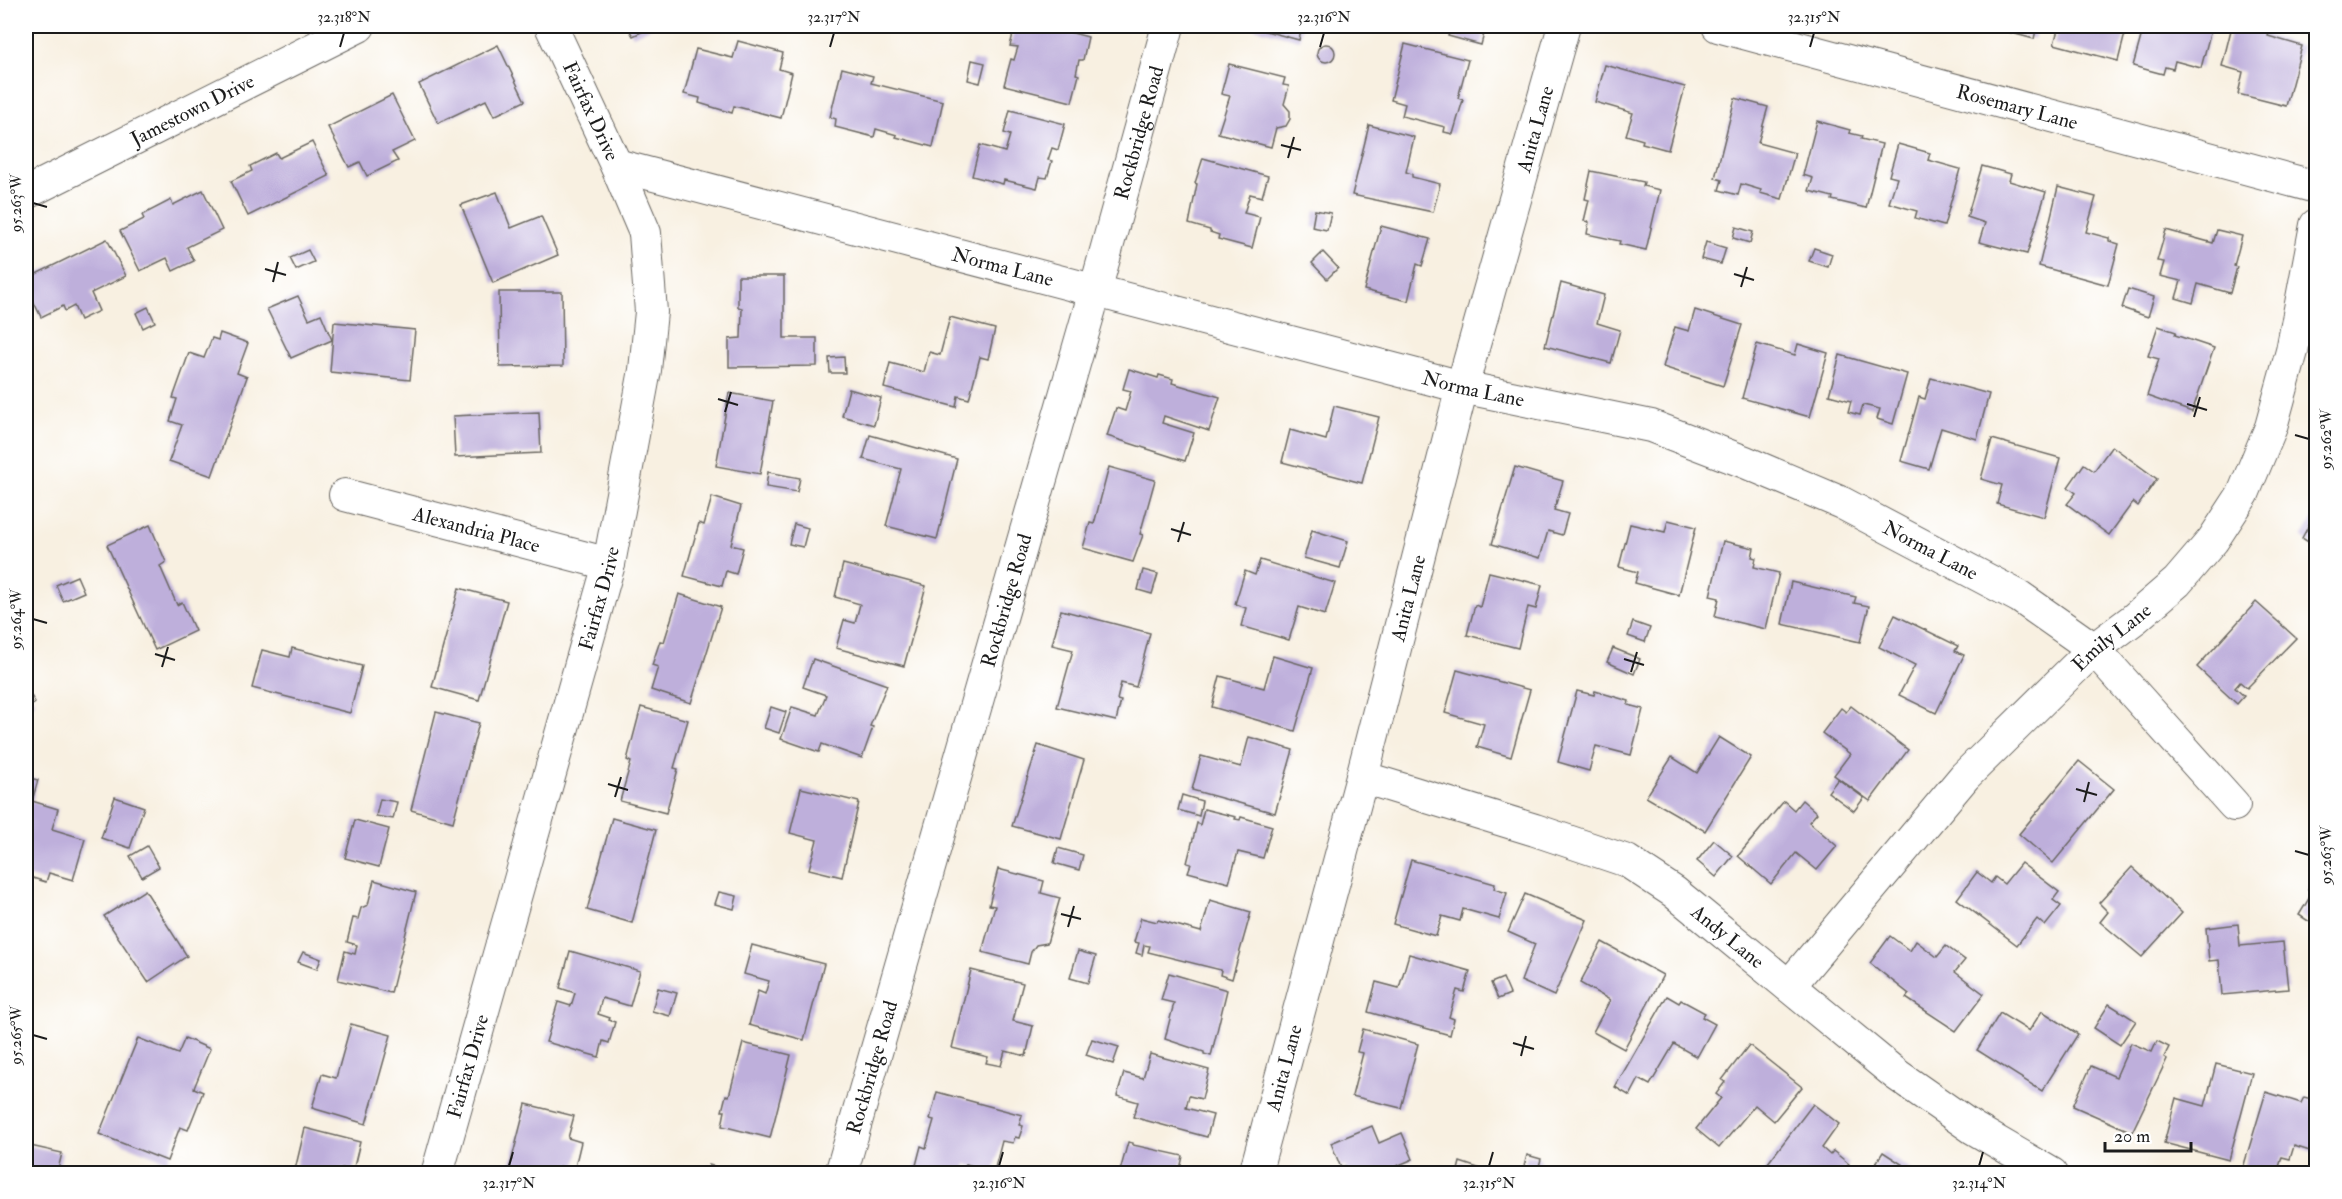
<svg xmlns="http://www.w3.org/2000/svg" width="2342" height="1199" font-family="'IM FELL Double Pica',serif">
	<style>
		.building { fill: #beafdb }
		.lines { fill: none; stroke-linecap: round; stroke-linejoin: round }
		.minor-casing { stroke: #696661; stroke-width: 34 }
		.minor { stroke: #fff; stroke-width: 32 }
		.ticks { fill: none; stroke: #1c1c1c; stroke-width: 2 }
		.labels { text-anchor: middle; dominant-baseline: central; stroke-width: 5; stroke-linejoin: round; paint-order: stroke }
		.street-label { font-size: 20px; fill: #1c1c1c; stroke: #fff }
		.neatline { fill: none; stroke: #1c1c1c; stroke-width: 2 }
		.ticks-label { font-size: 15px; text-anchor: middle; fill: #1c1c1c }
	</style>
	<rect width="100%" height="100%" fill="#fff"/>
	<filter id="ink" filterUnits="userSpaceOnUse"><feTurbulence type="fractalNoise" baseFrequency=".0167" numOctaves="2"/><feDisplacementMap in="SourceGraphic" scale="12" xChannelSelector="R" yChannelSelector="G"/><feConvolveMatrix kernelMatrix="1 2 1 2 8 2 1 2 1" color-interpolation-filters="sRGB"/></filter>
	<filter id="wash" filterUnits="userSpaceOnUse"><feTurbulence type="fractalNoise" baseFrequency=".008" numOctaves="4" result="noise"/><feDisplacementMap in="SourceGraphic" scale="24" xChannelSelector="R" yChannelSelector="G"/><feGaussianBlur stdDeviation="1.35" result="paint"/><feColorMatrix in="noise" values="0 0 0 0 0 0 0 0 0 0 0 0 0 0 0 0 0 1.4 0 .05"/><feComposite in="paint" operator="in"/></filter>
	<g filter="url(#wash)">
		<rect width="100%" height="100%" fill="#f8f0e1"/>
		<g id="blocks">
			<g class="building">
				<path d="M627 26H654L633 36Z"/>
				<path d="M1015 26H1042L1041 29 1049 31 1050 27 1088 37 1083 60H1079L1076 74 1079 75 1072 102 1004 85 1011 59 1014 60 1018 47 1010 46Z"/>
				<path d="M1247 26H1302L1299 40Z"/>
				<path d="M1437 26H1486L1481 45 1448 36 1450 30Z"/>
				<path d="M1986 26H2037L2034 39Z"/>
				<path d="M2059 26H2127L2118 61 2054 44Z"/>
				<path d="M2144 26H2212L2201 68 2175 61 2173 69 2165 67 2163 74 2133 66Z"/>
				<path d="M2232 26H2270L2268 36 2302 46 2286 106 2238 94 2243 72 2222 66Z"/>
				<path d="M738 41 783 53 779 69 792 73 781 118 734 106 732 113 699 103 700 98 684 94 696 49 733 58Z"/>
				<path d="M1405 44 1468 60 1458 98 1463 100 1453 134 1444 132 1445 127 1402 116 1405 104 1391 100Z"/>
				<circle cx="1326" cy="53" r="9"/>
				<path d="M498 45 525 101 494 116 486 100 438 123 419 84Z"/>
				<path d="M972 60 985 63 980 83 968 80Z"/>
				<path d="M1229 64 1285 78 1283 85 1289 86 1284 104 1290 111V119L1286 126 1276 128 1271 147 1218 133 1230 96 1221 94Z"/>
				<path d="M1605 65 1685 87 1668 150 1642 143 1643 140 1626 135 1633 113 1595 102Z"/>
				<path d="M842 68 873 76 871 83 943 101 933 147 896 137 897 135 876 129 874 137 835 127 836 119 830 117Z"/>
				<path d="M392 95 415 141 392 152 398 161 367 176 360 162 349 167 328 127Z"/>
				<path d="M1735 98 1768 107 1758 143 1795 153 1782 199 1760 193 1761 190 1741 184 1738 195 1719 190 1722 180 1715 178Z"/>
				<path d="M1010 110 1065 124 1058 150 1052 148 1048 160 1052 161 1047 178 1040 177 1037 188 1004 180 1003 184 972 176 980 145 1005 152 1010 135 1004 133Z"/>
				<path d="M1817 121 1850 130 1849 133 1862 136 1861 139 1882 144 1866 208 1832 200 1833 197 1809 191 1813 178 1803 175Z"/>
				<path d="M1369 125 1414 137 1406 172 1412 174V177L1440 184 1433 212 1352 195Z"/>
				<path d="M312 142 329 176 248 216 231 181 252 171 250 166 276 153 279 158Z"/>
				<path d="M1898 144 1930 153 1928 160 1960 169 1944 226 1915 218 1917 211 1889 203 1897 178 1889 176Z"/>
				<path d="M1203 158 1268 176 1262 197 1250 194 1244 213 1260 217 1252 248 1218 239 1219 235 1210 232V230L1189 224 1197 184 1195 183Z"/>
				<path d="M1982 166 2011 174 2009 181 2046 192 2027 254 1979 242 1985 223 1967 217Z"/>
				<path d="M1591 171 1644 182 1643 186 1660 190 1646 250 1619 244 1620 241 1587 234 1589 222 1584 221 1589 200 1585 199Z"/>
				<path d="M2058 187 2096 197 2086 232 2109 238V241L2119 244 2108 285 2039 266Z"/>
				<path d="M203 190 222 230 187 247 194 261 173 271 167 258 140 271 120 231 144 219 142 215 171 200 173 205Z"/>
				<path d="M497 192 511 228 541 216 558 255 493 283 461 205Z"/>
				<path d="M1315 210 1331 213 1327 230 1312 227Z"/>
				<path d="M1381 226 1430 239 1422 266 1417 264 1408 301 1364 290Z"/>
				<path d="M1736 227 1753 232 1750 243 1733 238Z"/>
				<path d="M2166 230 2213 243 2217 230 2242 236 2234 266 2237 267 2230 293 2198 284 2193 303 2176 298 2181 281 2160 276 2164 262 2157 261Z"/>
				<path d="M107 239 126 276 91 293 99 311 80 320 74 306 65 311 63 306 41 317 26 286V279Z"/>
				<path d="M1706 242 1726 248 1721 264 1701 259Z"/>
				<path d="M1814 248 1832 254 1828 267 1809 261Z"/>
				<path d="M308 250 314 262 296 270 290 258Z"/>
				<path d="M1323 252 1338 268 1327 279 1312 263Z"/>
				<path d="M738 276H784V338H817V366L729 367V339L741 338 742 308 738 307Z"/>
				<path d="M1561 283 1604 295 1597 323 1620 330 1611 363 1545 346Z"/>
				<path d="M2128 289 2154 297 2148 317 2122 308Z"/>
				<path d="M499 292H562L563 366 500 367Z"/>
				<path d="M298 296 309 319 321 314 332 340 291 358 267 309Z"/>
				<path d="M148 307 155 322 143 328 136 313Z"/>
				<path d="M1695 310 1742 325 1723 386 1663 367 1675 327 1689 331Z"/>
				<path d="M950 317 995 329 988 359 980 357 969 399 958 396 956 407 884 388 890 363 924 372 929 352 940 355Z"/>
				<path d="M334 322 415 330 410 380 330 372Z"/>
				<path d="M2158 326 2176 332 2175 335 2214 348 2192 412 2147 396 2159 359 2148 356Z"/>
				<path d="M220 333 248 343 237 373 247 377 212 476 169 461 182 425 170 421 177 399 173 398 189 353 204 358 212 338 218 340Z"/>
				<path d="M1757 344 1795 355 1798 344 1828 353 1810 417 1742 398Z"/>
				<path d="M1840 355 1907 374 1893 424 1877 419 1880 409 1863 405 1860 415 1848 412 1851 401 1829 395Z"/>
				<path d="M844 357 845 373H830L829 358Z"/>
				<path d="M1129 369 1158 378 1159 375 1173 379 1172 383 1220 397 1209 431 1164 416 1162 423 1194 433 1185 461 1107 436 1116 408 1125 411 1131 391 1123 389Z"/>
				<path d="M1931 378 1989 394 1977 439 1941 428 1929 469 1901 461 1919 397 1925 399Z"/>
				<path d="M849 389 881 398 874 425 842 416Z"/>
				<path d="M729 393 773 401 760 474 716 466Z"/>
				<path d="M1334 406 1379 417 1362 483 1282 462 1290 430 1326 440Z"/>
				<path d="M539 412 541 453 455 457 453 416Z"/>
				<path d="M870 435 957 459 937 539 886 526 901 469 863 459Z"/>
				<path d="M1992 439 2060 458 2044 517 1997 504 2002 485 1981 479Z"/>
				<path d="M2112 446 2157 479 2138 506 2133 502 2109 535 2067 504 2076 493 2068 487 2084 464 2094 471Z"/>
				<path d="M1109 467 1155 480 1140 534 1143 535 1133 562 1083 548 1090 523 1094 524Z"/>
				<path d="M1515 467 1563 481 1554 510 1568 514 1562 535 1548 531 1540 558 1492 544Z"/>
				<path d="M768 472 800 478 797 492 766 487Z"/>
				<path d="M712 497 741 506 731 545 743 548 736 574 726 571 722 586 684 576 699 523 704 525Z"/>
				<path d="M2316 512V547L2302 538Z"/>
				<path d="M1668 520 1696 527 1679 595 1635 583 1638 572 1619 567 1630 524 1665 532Z"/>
				<path d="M794 524 808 528 803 547 789 544Z"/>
				<path d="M150 525 166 562 160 566 177 605 182 602 195 631 155 650 107 545Z"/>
				<path d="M1312 530 1348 541 1340 568 1304 558Z"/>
				<path d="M1723 541 1754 548 1752 557 1756 558 1754 567 1779 573 1766 629 1715 617 1719 598 1710 596Z"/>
				<path d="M1260 560 1335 583 1325 615 1299 607 1289 640 1241 626 1246 608 1235 604 1245 571 1255 575Z"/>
				<path d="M843 564 926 586 904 666 836 648 844 620 855 623 860 604 835 597Z"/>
				<path d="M1143 570 1158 574 1152 594 1138 590Z"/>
				<path d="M1489 572 1542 585 1536 609 1528 607 1518 648 1467 635 1475 605 1480 607Z"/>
				<path d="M77 576 84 592 63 601 56 585Z"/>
				<path d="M1791 582 1856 597 1854 603 1869 606 1860 642 1782 624Z"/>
				<path d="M459 588 507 601 479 700 432 687Z"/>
				<path d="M679 594 721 607 691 703 651 690 658 667 652 665 660 641 664 642Z"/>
				<path d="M2256 602 2296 638 2247 688 2240 682 2235 688 2244 696 2237 704 2197 667Z"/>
				<path d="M1061 610 1150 633 1136 687 1121 683 1117 700 1121 701 1116 721 1057 707 1073 650 1052 645Z"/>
				<path d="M1895 615 1958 646 1955 651 1964 655 1936 713 1899 695 1915 665 1879 647Z"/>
				<path d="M1633 622 1650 628 1645 642 1628 636Z"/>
				<path d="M292 648 362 666 350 713 252 688 262 650 290 657Z"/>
				<path d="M1613 648 1640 659 1634 674 1607 662Z"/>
				<path d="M1273 656 1313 668 1295 731 1212 707 1220 676 1264 688Z"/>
				<path d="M813 659 887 685 870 726 873 727 862 758 822 744 819 752 781 739 792 707 818 715 826 695 803 687Z"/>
				<path d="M1457 670 1530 690 1511 757 1477 747 1484 724 1445 713Z"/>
				<path d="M27 688 35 703 26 707V689Z"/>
				<path d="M1577 691 1594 695 1595 691 1629 701 1628 705 1643 709 1631 755 1596 746 1589 771 1558 762Z"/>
				<path d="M1851 706 1908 750 1870 801 1834 775 1850 754 1822 733 1841 708 1846 712Z"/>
				<path d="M641 707 688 720 674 768 678 769 666 813 620 801 631 762 627 760Z"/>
				<path d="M771 707 786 712 779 733 764 728Z"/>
				<path d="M436 712 479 723 453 822 411 810Z"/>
				<path d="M1249 737 1293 750 1275 813 1192 790 1201 756 1241 767Z"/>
				<path d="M1719 737 1751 757 1705 831 1646 797 1672 757 1697 773Z"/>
				<path d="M1038 745 1084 760 1061 839 1012 826Z"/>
				<path d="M2079 761 2114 789 2053 863 2019 834Z"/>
				<path d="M26 777 38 780 32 801 58 809 52 829 85 839 73 880 49 873 46 882 26 876Z"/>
				<path d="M1838 779 1864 798 1854 811 1828 792Z"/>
				<path d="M801 788 859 802 842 877 809 869 817 840 790 833Z"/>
				<path d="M1182 795 1202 801 1199 816 1178 810Z"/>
				<path d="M115 797 144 807 130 848 101 838Z"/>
				<path d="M380 799 397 802 393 819 376 816Z"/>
				<path d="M1802 800 1817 813 1809 822 1837 846 1817 870 1796 853 1771 884 1738 856 1784 801 1794 810Z"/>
				<path d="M1204 809 1236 817 1235 819 1240 820 1241 817 1272 826 1263 858 1238 852 1229 883 1188 872 1191 864 1187 863 1197 823 1200 825Z"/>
				<path d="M612 818 656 830 632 923 587 910Z"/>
				<path d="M355 820 389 829 379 867 345 858Z"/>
				<path d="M1714 840 1733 856 1716 877 1697 861Z"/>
				<path d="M147 846 159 867 142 877 130 856Z"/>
				<path d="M1058 848 1083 855 1079 870 1054 863Z"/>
				<path d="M1411 860 1495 884 1494 889 1507 893 1499 919 1463 909 1460 921 1442 916 1436 936 1393 924Z"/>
				<path d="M2021 863 2059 892 2053 900 2061 906 2045 926 2037 919 2017 945 1957 899 1977 872 1991 883 1995 877 2004 884Z"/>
				<path d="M2132 867 2182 913 2142 957 2100 922 2108 912 2099 903Z"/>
				<path d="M998 869 1044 881 1041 893 1060 898 1047 943 1036 945 1031 952 1028 964 982 952 995 906 989 905Z"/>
				<path d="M2316 875V926L2299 915 2313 892 2308 889Z"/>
				<path d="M374 880 416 892 391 993 338 980 345 951 355 954 357 945 347 942 353 918 358 919 361 908 368 905Z"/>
				<path d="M145 890 187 956 148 982 104 916Z"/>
				<path d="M719 892 737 896 734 909 715 904Z"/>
				<path d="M1525 894 1587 920 1554 996 1521 981 1535 944 1508 932Z"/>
				<path d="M1210 900 1251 912 1232 979 1220 975 1221 970 1148 952 1150 946 1144 945 1142 955 1136 953 1139 943 1134 942 1141 918 1157 922 1158 920 1201 932Z"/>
				<path d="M2238 924 2240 946 2283 942 2288 989 2222 995 2219 960 2209 961 2206 928Z"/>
				<path d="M1890 936 1910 951 1916 941 1937 957 1946 946 1965 960 1955 972 1984 994 1956 1031 1906 998 1909 994 1870 963Z"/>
				<path d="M1602 942 1663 975 1624 1049 1593 1032 1610 1000 1580 983Z"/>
				<path d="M752 945 824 964 804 1040 749 1025 758 991 765 994 769 981 744 974Z"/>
				<path d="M570 951 640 971 630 1006 602 998 598 1014 610 1018 609 1020 615 1022 609 1043 603 1041 599 1057 546 1042 558 1002 571 1006 575 993 560 988Z"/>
				<path d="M1078 951 1096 956 1088 983 1070 978Z"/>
				<path d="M303 952 321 959 317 969 298 962Z"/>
				<path d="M1409 954 1470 971 1464 992 1457 990 1449 1017 1454 1019 1450 1035 1368 1012 1376 982 1399 988Z"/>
				<path d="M971 970 1023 983 1013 1021 1033 1026 1026 1056 1005 1051 1001 1066 986 1063 988 1057 952 1048Z"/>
				<path d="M1169 973 1227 990 1211 1056 1204 1054V1052L1165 1039 1174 1003 1161 1000Z"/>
				<path d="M1503 978 1510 994 1498 999 1491 983Z"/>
				<path d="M658 988 677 993 670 1016 652 1011Z"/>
				<path d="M1667 996 1679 1003 1681 1000 1705 1013 1702 1017 1715 1024 1697 1057 1674 1044 1650 1085 1639 1079 1630 1096 1615 1087Z"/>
				<path d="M2109 1004 2136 1021 2120 1045 2094 1028Z"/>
				<path d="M2042 1011 2078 1034 2042 1091 1977 1050 2000 1013 2029 1031Z"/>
				<path d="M351 1024 391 1035 366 1124 312 1108 322 1074 336 1078Z"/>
				<path d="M1363 1029 1418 1044 1401 1108 1352 1096 1363 1053 1357 1052Z"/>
				<path d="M138 1038 178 1054 185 1038 210 1049 194 1088 203 1092 188 1130 180 1127 167 1161 99 1134Z"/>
				<path d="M1092 1039 1119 1047 1113 1064 1086 1055Z"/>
				<path d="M2157 1041 2169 1047 2164 1057 2167 1059 2132 1132 2073 1106 2091 1066 2116 1077 2131 1043 2152 1052Z"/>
				<path d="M743 1043 791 1055 770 1138 722 1126 725 1111H722L726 1095 729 1096Z"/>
				<path d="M1749 1045 1802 1087 1774 1121 1755 1105 1719 1148 1696 1129 1721 1098 1716 1094 1725 1082 1722 1080Z"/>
				<path d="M1150 1054 1209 1070 1202 1099 1189 1096 1186 1108 1213 1115 1207 1137 1133 1117 1138 1102 1117 1096 1124 1073 1143 1078Z"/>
				<path d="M2216 1064 2252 1073 2229 1160 2164 1143 2176 1098 2205 1106Z"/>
				<path d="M937 1092 1022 1115 1019 1125 1023 1126 1019 1138 1015 1137 1013 1143 1002 1141 994 1172 966 1164 963 1174 914 1173 921 1146 926 1148 934 1120 930 1119Z"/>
				<path d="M2266 1092 2301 1103 2304 1097 2316 1100V1153L2294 1146 2290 1159 2282 1157 2277 1174H2262L2243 1168Z"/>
				<path d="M526 1104 574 1116 568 1138 581 1142 574 1171 561 1167 559 1174H508Z"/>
				<path d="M1813 1104 1839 1124 1822 1148 1830 1155 1833 1151 1849 1164 1841 1174H1762L1768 1163Z"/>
				<path d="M1372 1126 1379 1143 1402 1133 1413 1159 1390 1169 1392 1174H1348L1345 1166 1341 1168 1331 1143Z"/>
				<path d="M305 1128 360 1142 353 1171 342 1168 340 1174H294Z"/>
				<path d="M1128 1142 1133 1143V1145L1183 1156 1179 1174H1122L1120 1171Z"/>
				<path d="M26 1145 62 1153 57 1174H26Z"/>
				<path d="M1883 1152 1917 1174H1869Z"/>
				<path d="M1527 1155 1541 1159 1537 1174H1522Z"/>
				<path d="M1460 1162 1481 1169 1479 1174H1457Z"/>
				<path d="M709 1165 738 1173V1174H707Z"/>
			</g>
		</g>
	</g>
	<g filter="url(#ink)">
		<use href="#blocks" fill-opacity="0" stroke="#696661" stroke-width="1.5"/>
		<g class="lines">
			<defs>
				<g id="minor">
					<path id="s1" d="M1718 26 2316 187"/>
					<path id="s2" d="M616 165 1462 387 1651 426 1745 462 1842 503 2020 597 2094 649 2234 805"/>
					<path id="s3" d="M26 193 359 26"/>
					<path id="s4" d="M345 495 609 564"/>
					<path id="s5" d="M1362 777 1535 830 1627 861 1674 892 1897 1075 1973 1128 2052 1174"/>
					<path id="s6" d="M1789 986 1965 776 2094 649 2134 619 2177 582 2213 540 2243 494 2271 427 2292 351 2316 225"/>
					<path id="s7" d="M437 1174 609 564 645 370 651 312 645 233 616 165 551 26"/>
					<path id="s8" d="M841 1174 1095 291 1168 26"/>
					<path id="s9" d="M1255 1174 1362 777 1462 387 1564 26"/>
				</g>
			</defs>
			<use href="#minor" class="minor-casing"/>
			<use href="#minor" class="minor"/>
		</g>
	</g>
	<path class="ticks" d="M340 47 344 33M830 47 834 33M1320 47 1324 33M1810 47 1814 33M1281 145 1301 150M1288 158 1294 137M33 203 47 207M265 269 286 275M1734 274 1754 280M273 282 278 262M1741 287 1747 267M718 399 738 405M2187 404 2207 410M725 412 731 392M2194 417 2200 397M2295 435 2309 439M1171 529 1191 535M1178 542 1184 522M33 619 47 623M155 654 175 660M1624 659 1644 665M162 667 168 647M1631 672 1637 652M608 784 628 790M2076 789 2097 795M615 797 621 777M2084 802 2089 782M2295 851 2309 855M1061 914 1081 919M1068 927 1074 906M33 1035 47 1039M1513 1043 1534 1049M1521 1056 1526 1036M509 1166 513 1152M999 1166 1003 1152M1489 1166 1493 1152M1979 1166 1983 1152"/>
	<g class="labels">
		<g class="street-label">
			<text stroke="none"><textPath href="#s1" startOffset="310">Rosemary Lane</textPath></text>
			<text stroke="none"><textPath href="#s3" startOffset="186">Jamestown Drive</textPath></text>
			<text transform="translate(591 111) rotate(65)">Fairfax Drive</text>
			<text stroke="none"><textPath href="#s9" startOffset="1082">Anita Lane</textPath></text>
			<text stroke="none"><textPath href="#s8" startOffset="1083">Rockbridge Road</textPath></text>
			<text stroke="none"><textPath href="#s2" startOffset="400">Norma Lane</textPath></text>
			<text stroke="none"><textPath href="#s2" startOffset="886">Norma Lane</textPath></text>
			<text stroke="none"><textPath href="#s4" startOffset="136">Alexandria Place</textPath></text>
			<text stroke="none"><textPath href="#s2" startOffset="1374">Norma Lane</textPath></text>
			<text stroke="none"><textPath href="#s7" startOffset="598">Fairfax Drive</textPath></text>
			<text stroke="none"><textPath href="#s9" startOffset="596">Anita Lane</textPath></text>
			<text stroke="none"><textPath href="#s8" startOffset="597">Rockbridge Road</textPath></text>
			<text stroke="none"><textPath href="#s6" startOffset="476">Emily Lane</textPath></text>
			<text stroke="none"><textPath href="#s5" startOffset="404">Andy Lane</textPath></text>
			<text stroke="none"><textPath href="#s7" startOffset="112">Fairfax Drive</textPath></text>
			<text stroke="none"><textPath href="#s8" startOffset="111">Rockbridge Road</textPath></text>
			<text stroke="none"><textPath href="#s9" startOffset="110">Anita Lane</textPath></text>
		</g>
	</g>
	<rect width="2342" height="1199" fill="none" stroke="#fff" stroke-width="66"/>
	<path d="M2105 1142v9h86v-9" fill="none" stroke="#1c1c1c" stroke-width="3"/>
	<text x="2114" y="1142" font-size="18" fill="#1c1c1c" stroke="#ffffff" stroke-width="4.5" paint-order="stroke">20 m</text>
	<rect x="33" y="33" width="2276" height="1133" class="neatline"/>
	<g class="ticks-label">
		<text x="344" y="22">32.318°N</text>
		<text x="834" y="22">32.317°N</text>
		<text x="1324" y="22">32.316°N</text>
		<text x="1814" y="22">32.315°N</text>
		<text transform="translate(16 203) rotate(-90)" y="5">95.263°W</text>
		<text transform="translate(2326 439) rotate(-90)" y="5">95.262°W</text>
		<text transform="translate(16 619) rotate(-90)" y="5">95.264°W</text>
		<text transform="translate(2326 855) rotate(-90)" y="5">95.263°W</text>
		<text transform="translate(16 1035) rotate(-90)" y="5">95.265°W</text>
		<text x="509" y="1188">32.317°N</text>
		<text x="999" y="1188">32.316°N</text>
		<text x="1489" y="1188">32.315°N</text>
		<text x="1979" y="1188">32.314°N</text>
	</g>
</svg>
